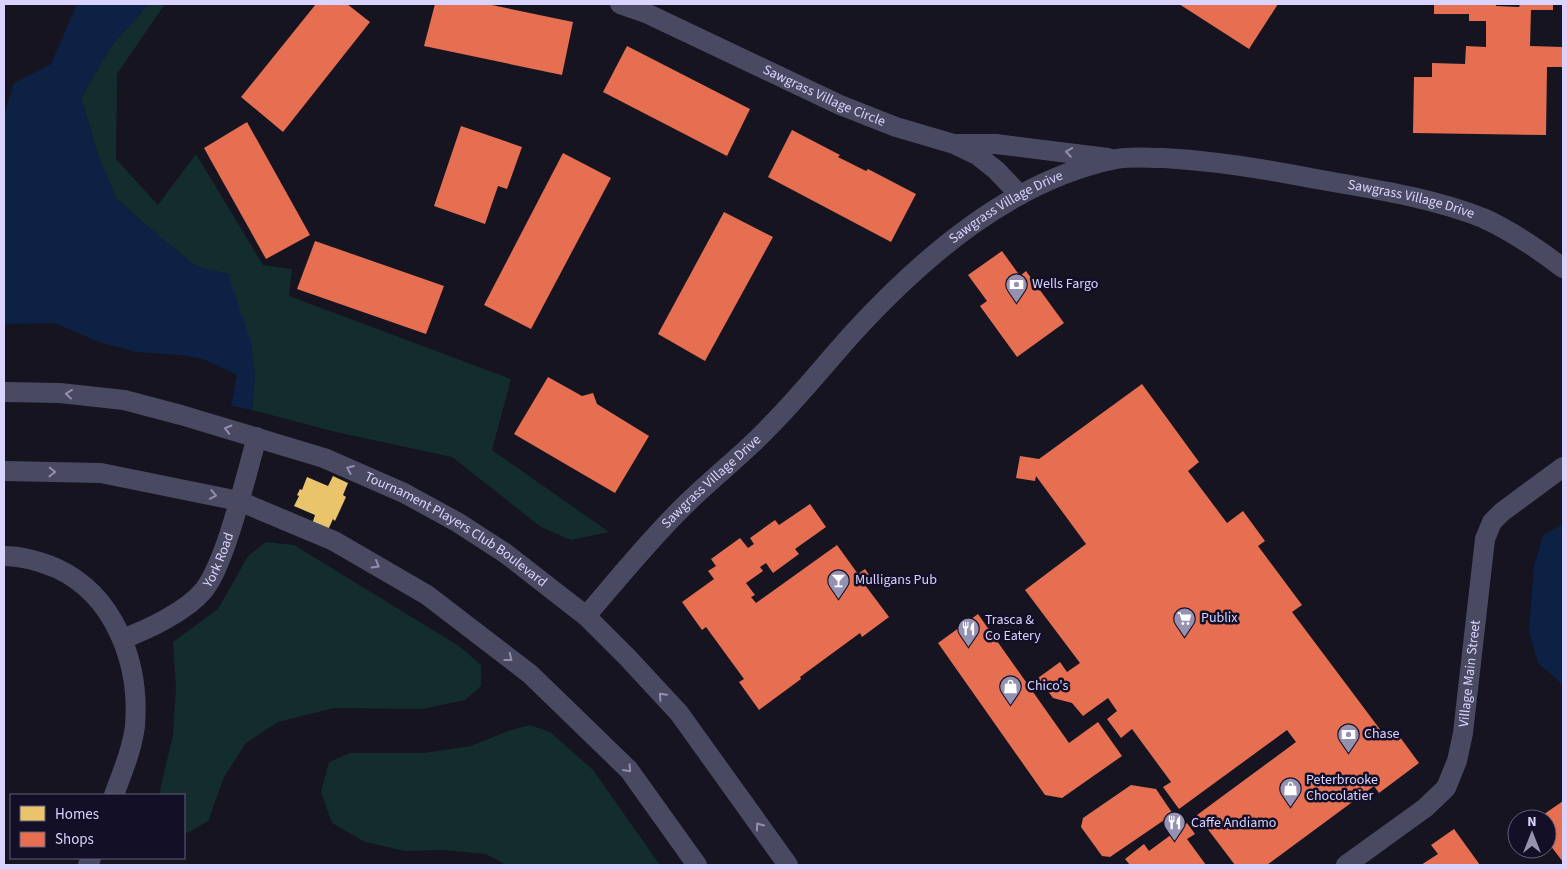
<svg xmlns="http://www.w3.org/2000/svg" width="1567" height="869" font-family="'Source Sans 3',sans-serif">
	<style>
		.green { fill: #132c2d }
		.water { fill: #0d2144 }
		.homes { fill: #e9c46a }
		.shops { fill: #e76f51 }
		.lines { fill: none; stroke-linecap: round; stroke-linejoin: round }
		.minor { stroke: #4a4962; stroke-width: 20 }
		.oneway { stroke: #928eb0 }
		.labels { text-anchor: middle; dominant-baseline: central; stroke-width: 5; stroke-linejoin: round; paint-order: stroke }
		.street-label { font-size: 14px; fill: #d9d4ff; stroke: #130f26 }
		.poi-label { font-size: 14px; fill: #d9d4ff; stroke: #130f26; text-anchor: start }
	</style>
	<rect width="100%" height="100%" fill="#161421"/>
	<g class="green">
		<path d="M147 4H165L117 74 116 159 158 205 196 154 263 265 292 269 289 296 511 379 492 450 609 532 571 540 541 527 452 457 336 432 252 410 255 376 228 274 197 267 162 239 116 198 99 158 81 98 112 45 147 6Z"/>
		<path d="M266 542 294 545 459 646 481 665V686L465 700 422 709 334 708 278 722 246 743 224 777 208 821 187 833 184 832V795H159L173 735 176 687 173 642 218 609 248 556Z"/>
		<path d="M530 725 550 732 593 770 660 865H506L486 854 443 850 405 851 365 842 332 823 321 792 329 762 350 753H424L471 746 508 731Z"/>
	</g>
	<g class="water">
		<path d="M77 4H147V6L112 45 81 98 99 158 116 198 162 239 197 267 228 274 251 342 255 376 252 410 231 406 237 375 221 367 203 359 180 355 136 352 102 343 54 323 4 324V115L14 83 51 64Z"/>
		<path d="M1563 524V688L1561 683 1538 663 1529 631 1534 566 1543 535Z"/>
	</g>
	<path class="homes" d="M333 476 348 483 343 495 346 497 335 521 333 519 328 530 312 524 315 515 294 506 299 496 297 495 300 489 302 490 307 477 328 486Z"/>
	<g class="shops">
		<path d="M316 4H347L370 22 283 132 241 97Z"/>
		<path d="M435 4H487L573 22 562 75 424 46Z"/>
		<path d="M1179 4H1278L1249 49Z"/>
		<path d="M1434 4H1496V6L1519 7 1520 4H1553V10H1531L1530 46 1563 47V67H1547L1546 135 1413 133 1414 77H1432V63L1465 64 1466 46 1486 47V21H1469V14H1434Z"/>
		<path d="M627 46 750 109 727 156 603 92Z"/>
		<path d="M247 122 310 235 266 259 204 148Z"/>
		<path d="M461 126 522 147 507 189 498 186 485 224 434 206Z"/>
		<path d="M792 130 840 155 838 157 866 171 868 169 916 194 891 242 768 177Z"/>
		<path d="M563 153 611 178 531 329 484 305Z"/>
		<path d="M724 212 773 237 705 361 658 334Z"/>
		<path d="M315 241 444 286 426 334 297 289Z"/>
		<path d="M1002 251 1020 276 1026 271 1064 323 1017 357 980 306 987 301 968 275Z"/>
		<path d="M548 377 582 396 593 393 597 404 649 436 615 493 514 434Z"/>
		<path d="M1142 384 1199 462 1188 471 1227 523 1243 511 1265 541 1258 546 1302 605 1292 612 1385 736 1394 729 1419 763 1379 793 1374 786 1267 865H1235L1197 815 1296 742 1287 730 1179 809 1163 787 1171 782 1132 729 1121 738 1107 719 1117 711 1108 698 1083 716 1072 703 1053 698 1038 678 1060 662 1067 672 1080 663 1025 590 1086 544 1036 476 1035 481 1016 478 1020 456 1039 459Z"/>
		<path d="M810 504 826 527 795 549 799 554 773 573 766 563 760 567 763 571 746 583 755 595 751 597 756 603 837 545 858 574 865 569 872 579 865 585 889 617 862 637 860 633 800 677 801 679 759 710 739 682 744 679 706 627 702 630 682 602 714 579 708 571 716 566 711 559 740 538 748 548 754 544 750 538 775 520 779 525Z"/>
		<path d="M978 614 1069 743 1098 722 1122 756 1062 798 1045 795 938 643Z"/>
		<path d="M1131 785 1156 789 1173 814 1110 857 1102 856 1081 827 1083 818Z"/>
		<path d="M1563 801V862L1547 841V835L1552 832 1547 826V819H1542L1540 817Z"/>
		<path d="M1187 823 1195 834 1187 839 1206 865H1130L1125 859 1144 844 1149 851Z"/>
		<path d="M1454 829 1480 865H1421L1438 854 1431 845Z"/>
	</g>
	<g class="lines">
		<g class="minor">
			<path id="s1" d="M620 4 646 13 840 105 896 127 954 144 977 155 996 170 1020 195"/>
			<path d="M958 144H996L1108 158"/>
			<path id="s2" d="M4 392 60 393 124 400 181 415 324 458 404 493 457 522 505 553 586 616 628 658 679 713 788 865"/>
			<path d="M4 471 101 473 239 501 334 541 427 595 530 674 629 770 697 865"/>
			<path d="M4 556C22 556 39 561 56 568 115 595 140 663 135 726 132 750 122 773 114 795"/>
			<path id="s3" d="M586 616C618 579 649 540 684 506 712 478 744 454 771 425 800 396 826 363 854 332 924 256 1012 180 1116 159 1132 156 1148 158 1164 158 1215 161 1266 169 1316 179 1372 189 1430 197 1483 218 1512 231 1538 249 1563 268"/>
			<path id="s4" d="M122 639C147 630 187 611 204 590 213 578 218 565 223 552 237 515 246 476 257 437"/>
			<path d="M88 865 91 858"/>
			<path id="s5" d="M1346 865 1425 808 1446 788 1457 761 1463 733 1485 539 1492 522 1502 512 1563 467"/>
		</g>
	</g>
	<defs><path id="oneway-chevron" d="M-2-3.5L2.5 0L-2 3.5" fill="none" stroke-width="1.6" stroke-linecap="round" stroke-linejoin="round" transform="scale(1.25)"/></defs>
	<g class="oneway">
		<use href="#oneway-chevron" transform="translate(1069 152) rotate(-172)"/>
		<use href="#oneway-chevron" transform="translate(69 394) rotate(-174)"/>
		<use href="#oneway-chevron" transform="translate(228 429) rotate(-164)"/>
		<use href="#oneway-chevron" transform="translate(350 469) rotate(-157)"/>
		<use href="#oneway-chevron" transform="translate(52 472) rotate(1)"/>
		<use href="#oneway-chevron" transform="translate(213 495) rotate(11)"/>
		<use href="#oneway-chevron" transform="translate(376 565) rotate(30)"/>
		<use href="#oneway-chevron" transform="translate(509 658) rotate(38)"/>
		<use href="#oneway-chevron" transform="translate(662 696) rotate(-133)"/>
		<use href="#oneway-chevron" transform="translate(628 769) rotate(48)"/>
		<use href="#oneway-chevron" transform="translate(759 826) rotate(-126)"/>
	</g>
	<defs>
		<symbol id="bank-pin" viewBox="-11 -11 22 30"><path d="M0 17L-7.5 6A9.5 9.5 0 1 1 7.5 6Z" fill="#9591b1" stroke="#130f26"/><path d="M-6-4H6V4H-6ZM0-2.3a2.3 2.3 0 1 0 0 4.6a2.3 2.3 0 1 0 0-4.6Z" fill="#fff"/></symbol>
		<symbol id="bar-pin" viewBox="-11 -11 22 30"><path d="M0 17L-7.5 6A9.5 9.5 0 1 1 7.5 6Z" fill="#9591b1" stroke="#130f26"/><path d="M-6-5H6L.8 .8V4.5H3.5V6h-7V4.5H-.8V.8Z" fill="#fff"/></symbol>
		<symbol id="supermarket-pin" viewBox="-11 -11 22 30"><path d="M0 17L-7.5 6A9.5 9.5 0 1 1 7.5 6Z" fill="#9591b1" stroke="#130f26"/><path d="M-6-5.5h2.5l.6 2H6L4.5 2H-2.5L-4.4-4H-6ZM-1.5 3.2a1.3 1.3 0 1 0 .1 0ZM3 3.2a1.3 1.3 0 1 0 .1 0Z" fill="#fff"/></symbol>
		<symbol id="restaurant-pin" viewBox="-11 -11 22 30"><path d="M0 17L-7.5 6A9.5 9.5 0 1 1 7.5 6Z" fill="#9591b1" stroke="#130f26"/><path d="M-5-6h1v4h1v-4h1v4h1v-4h1v5L-1.5 .5V6h-2V.5L-5-1ZM5-6V6H3V1.5H1.5Q1.5-4 5-6Z" fill="#fff"/></symbol>
		<symbol id="shop-pin" viewBox="-11 -11 22 30"><path d="M0 17L-7.5 6A9.5 9.5 0 1 1 7.5 6Z" fill="#9591b1" stroke="#130f26"/><path d="M-5-2.5h2.3a2.7 3.5 0 0 1 5.4 0H5L5.5 6h-11ZM-1.5-2.5h3a1.5 2.3 0 0 0-3 0Z" fill="#fff"/></symbol>
	</defs>
	<g fill-rule="evenodd">
		<use href="#bank-pin" x="1004" y="272" width="25" height="34"/>
		<use href="#bar-pin" x="826" y="568" width="25" height="34"/>
		<use href="#supermarket-pin" x="1172" y="606" width="25" height="34"/>
		<use href="#restaurant-pin" x="956" y="616" width="25" height="34"/>
		<use href="#shop-pin" x="998" y="674" width="25" height="34"/>
		<use href="#bank-pin" x="1336" y="722" width="25" height="34"/>
		<use href="#shop-pin" x="1278" y="776" width="25" height="34"/>
		<use href="#restaurant-pin" x="1162" y="810" width="25" height="34"/>
	</g>
	<g class="labels">
		<g class="street-label">
			<text stroke="none"><textPath href="#s1" startOffset="224">Sawgrass Village Circle</textPath></text>
			<text stroke="none"><textPath href="#s3" startOffset="1009">Sawgrass Village Drive</textPath></text>
			<text stroke="none"><textPath href="#s3" startOffset="589">Sawgrass Village Drive</textPath></text>
			<text stroke="none"><textPath href="#s3" startOffset="184">Sawgrass Village Drive</textPath></text>
			<text stroke="none"><textPath href="#s2" startOffset="479">Tournament Players Club Boulevard</textPath></text>
			<text stroke="none"><textPath href="#s4" startOffset="130">York Road</textPath></text>
			<text stroke="none"><textPath href="#s5" startOffset="244">Village Main Street</textPath></text>
		</g>
		<g class="poi-label">
			<text x="1032" y="284">Wells Fargo</text>
			<text x="855" y="580">Mulligans Pub</text>
			<text x="1201" y="618">Publix</text>
			<text x="985" y="620">Trasca &amp;<tspan x="985" dy="16">Co Eatery</tspan></text>
			<text x="1027" y="686">Chico's</text>
			<text x="1364" y="734">Chase</text>
			<text x="1306" y="780">Peterbrooke<tspan x="1306" dy="16">Chocolatier</tspan></text>
			<text x="1191" y="823">Caffe Andiamo</text>
		</g>
	</g>
	<rect width="1567" height="869" fill="none" stroke="#d9d4ff" stroke-width="10"/>
	<rect x="10" y="794" width="175" height="65" fill="#130f26" stroke="#625e7d"/>
	<rect x="20" y="806" width="25" height="15" fill="#e9c46a" stroke="#625e7d"/>
	<text x="55" y="819" font-size="15" fill="#d9d4ff">Homes</text>
	<rect x="20" y="832" width="25" height="15" fill="#e76f51" stroke="#625e7d"/>
	<text x="55" y="844" font-size="15" fill="#d9d4ff">Shops</text>
	<g transform="translate(1532 834)"><circle r="24" fill="#130f26" stroke="#625e7d"/>
	<path d="M0-4L9 19L0 12L-9 19Z" fill="#9591b1"/>
	<text y="-8" font-size="14" font-weight="bold" text-anchor="middle" fill="#d9d4ff">N</text>
	</g>
</svg>
